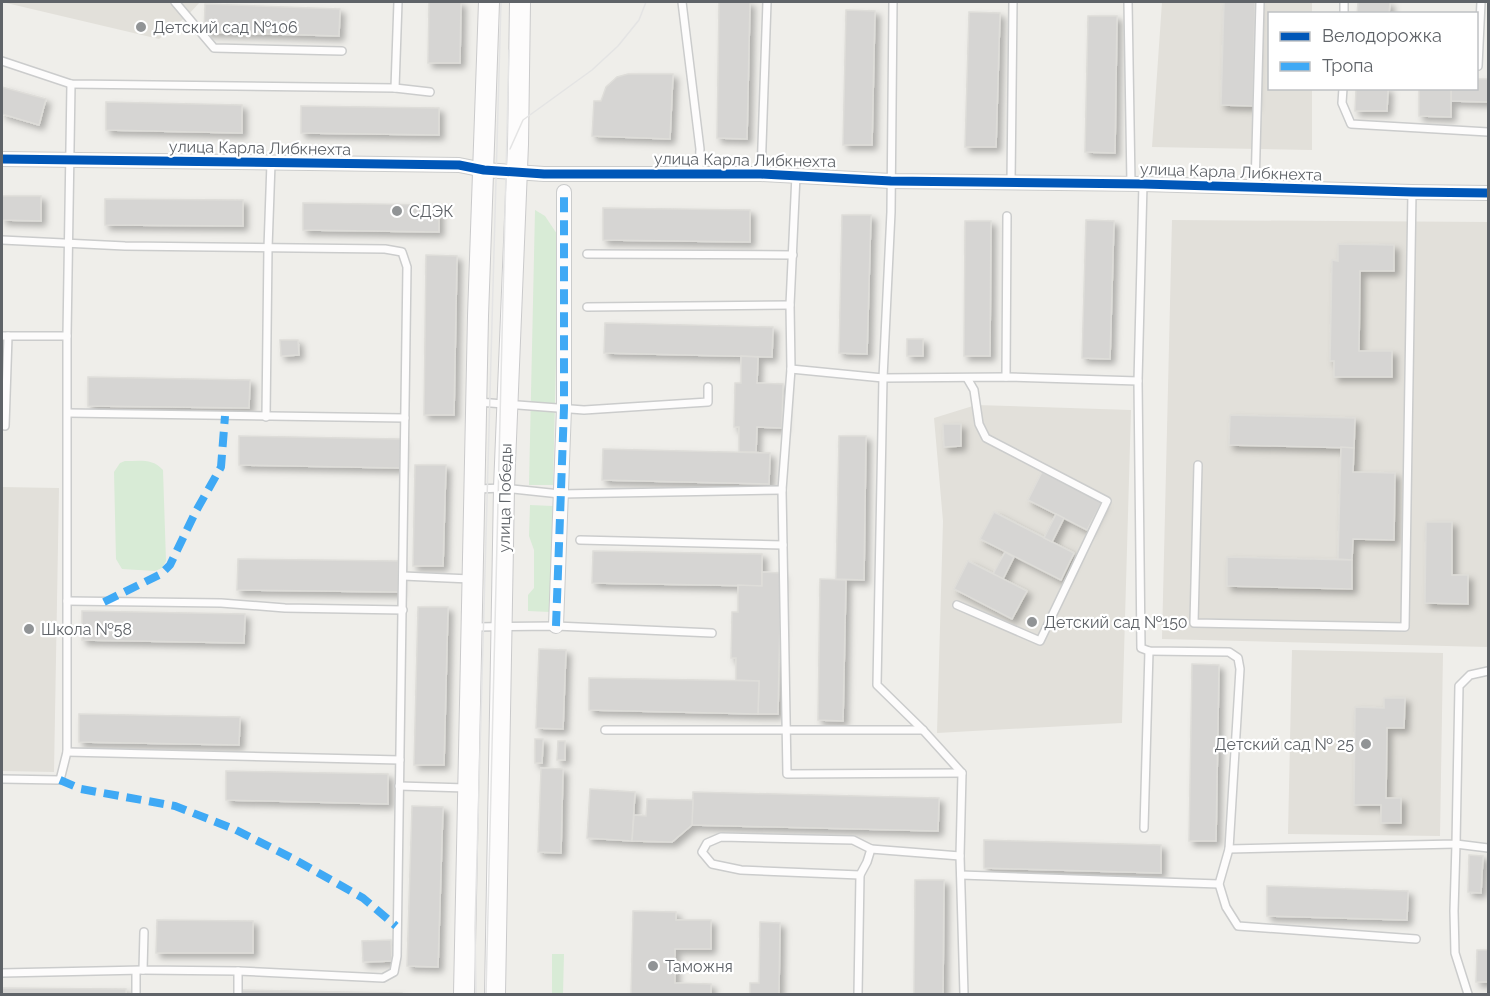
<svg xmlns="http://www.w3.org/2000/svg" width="1490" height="996" font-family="Raleway,sans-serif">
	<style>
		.education { fill: #e2e0da }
		.green { fill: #d8ebd6 }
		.building { fill: #d6d5d3; stroke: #deddd9; stroke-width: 1.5; filter: url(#shadow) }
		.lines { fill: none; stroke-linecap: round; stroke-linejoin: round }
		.lane-casing { stroke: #cbcccc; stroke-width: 10 }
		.street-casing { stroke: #cbcccc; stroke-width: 16 }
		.secondary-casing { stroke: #cacacb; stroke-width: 22 }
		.lane { stroke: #fdfcfc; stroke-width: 7 }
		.street { stroke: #fdfcfc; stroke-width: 14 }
		.secondary { stroke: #fdfcfc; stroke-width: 20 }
		.tram { stroke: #e4e4e4; stroke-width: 1.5 }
		.quiet { stroke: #3fa9f5; stroke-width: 8; stroke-dasharray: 15 8; stroke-linecap: butt }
		.cycleway-casing { stroke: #fff; stroke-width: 13 }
		.cycleway { stroke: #0057b8; stroke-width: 9 }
		.poi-dot { fill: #919496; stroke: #fff; stroke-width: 2 }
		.labels { text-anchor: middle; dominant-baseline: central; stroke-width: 4.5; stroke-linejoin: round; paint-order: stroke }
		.poi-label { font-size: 16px; fill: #5f6368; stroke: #fff; text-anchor: start }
		.street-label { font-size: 16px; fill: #5f6368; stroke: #fff }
	</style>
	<defs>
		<filter id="shadow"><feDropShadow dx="4.5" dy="4.5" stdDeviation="3" flood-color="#0004"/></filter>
	</defs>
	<rect width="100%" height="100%" fill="#efeeea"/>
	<g class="education">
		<path d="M2 2H200L187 16 159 39Z"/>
		<path d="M1162 2H1312V13L1270 14V88L1312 89V150L1152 147Z"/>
		<path d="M1172 220 1488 222V647L1162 639Z"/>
		<path d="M976 405 1131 410 1122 723 937 733 943 521 934 418Z"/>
		<path d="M2 487 59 488 54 772 2 771Z"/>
		<path d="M1292 650 1443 653 1440 836 1288 834Z"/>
	</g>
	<g class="green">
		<path d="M535 210 545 216 559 237 553 485H529Z"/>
		<path d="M125 461C139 461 153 458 163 470L166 561 162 568 155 571 122 569 116 559 114 472 120 463Z"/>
		<path d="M530 505 553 506 550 612 528 611V595L534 588V550L529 536Z"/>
		<path d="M552 954H564L563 994H552Z"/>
	</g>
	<g class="building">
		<path d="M429 2H461L460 63H428Z"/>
		<path d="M719 2H750L747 139 717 138Z"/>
		<path d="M1224 2H1255L1253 106 1221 105Z"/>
		<path d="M1358 2H1390L1389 14H1357Z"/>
		<path d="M205 4 340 9 339 36 204 32Z"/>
		<path d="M846 10 875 11 872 145H843Z"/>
		<path d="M969 12 1000 13 996 147H965Z"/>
		<path d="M1088 16H1117L1115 153 1085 152Z"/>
		<path d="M628 74H673L670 139 592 136 594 101H601L606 87 617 77Z"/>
		<path d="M1476 79H1488V102L1451 101V88H1476Z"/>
		<path d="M2 87 46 99 39 125 2 114Z"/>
		<path d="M1356 88H1388L1387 111H1355Z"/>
		<path d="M1419 88H1451V117L1419 116Z"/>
		<path d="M106 102 242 105V133L106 130Z"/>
		<path d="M301 106 439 108V135L301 133Z"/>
		<path d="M2 196H41V221L2 220Z"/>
		<path d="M105 199 243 200V226L105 225Z"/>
		<path d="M303 203 439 205V232L303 230Z"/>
		<path d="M603 208 750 210V242L603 240Z"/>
		<path d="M842 215H871L867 354 839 353Z"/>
		<path d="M1086 220 1114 221 1110 359 1082 358Z"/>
		<path d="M965 221H991L990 356H964Z"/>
		<path d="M1338 244 1394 245V271H1360L1359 351H1392V377H1334V361H1330L1332 260 1338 261Z"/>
		<path d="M426 255 457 256 454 415H424Z"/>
		<path d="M605 323 773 327 772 357 604 353Z"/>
		<rect x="907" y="339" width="16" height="17"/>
		<path d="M280 340H298L299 355 281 356Z"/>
		<path d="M741 356 758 357 757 383 783 384 782 428 757 427 756 452H739V427H734L735 383H741Z"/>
		<path d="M88 377 250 380 249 408 88 406Z"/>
		<path d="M1230 415 1355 418 1354 448 1229 445Z"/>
		<path d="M943 424H961V446L944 447Z"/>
		<path d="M239 436 401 439 400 468 239 465Z"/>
		<path d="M839 436H866L864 580 836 579Z"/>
		<path d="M1341 447 1354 448 1353 472 1395 473 1394 540 1353 539 1352 560 1338 559Z"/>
		<path d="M603 449 770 453 769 484 602 480Z"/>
		<path d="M415 465H446L443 566H413Z"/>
		<path d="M1042 472 1102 502 1087 530 1028 500Z"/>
		<path d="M994 512 1074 553 1061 580 980 539Z"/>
		<path d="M1056 514 1064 518 1052 542 1044 538Z"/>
		<path d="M1426 522H1452V575H1468V604L1425 603Z"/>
		<path d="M593 551 762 554V586L592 583Z"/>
		<path d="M1005 552 1014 557 1003 579 993 574Z"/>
		<path d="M1227 557 1352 560V589L1227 586Z"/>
		<path d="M238 559 398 561V592L237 590Z"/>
		<path d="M968 561 1027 591 1012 619 954 589Z"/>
		<path d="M762 572 781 573 778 714H758L759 681 736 680V658H731L732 612H738V585L762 586Z"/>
		<path d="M820 579 846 580 843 721 818 720Z"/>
		<path d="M418 607H448L444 765H414Z"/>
		<path d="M82 611 245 614 244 643 82 640Z"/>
		<path d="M539 649 566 650 563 729 536 728Z"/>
		<path d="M1192 664 1219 665 1216 841H1189Z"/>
		<path d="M589 678 759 681 758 714 589 710Z"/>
		<path d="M1384 698H1405L1404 728H1387L1386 798H1401V823H1381V805H1354L1355 707 1384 708Z"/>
		<path d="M79 714 240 717 239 745 79 742Z"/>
		<path d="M535 739H543L542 763H535Z"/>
		<path d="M558 741H565V760H557Z"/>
		<path d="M541 768 563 769 561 853 538 852Z"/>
		<path d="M226 771 388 774V804L226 800Z"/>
		<path d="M590 789 635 792 632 841 587 838Z"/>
		<path d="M693 792 939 798 938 831 692 825Z"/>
		<path d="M647 799 693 800 692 825 672 842 632 841 634 815 646 816Z"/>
		<path d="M412 806 443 807 438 967 407 966Z"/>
		<path d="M984 840 1161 845V873L984 868Z"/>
		<path d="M1469 855 1483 856 1481 893 1468 892Z"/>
		<path d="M915 880H944L943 994H914Z"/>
		<path d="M1267 886 1408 891 1407 920 1267 916Z"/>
		<path d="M633 911 676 912V920H711V949H675V983L711 984V994H631Z"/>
		<path d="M157 920 253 921V953H156Z"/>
		<path d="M760 922 780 923 779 994H750V983H759Z"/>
		<path d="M391 940 392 961 363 962 362 941Z"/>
		<path d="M1477 950H1488V982H1476Z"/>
		<path d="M2 988 126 989V994H2Z"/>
		<path d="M242 990 402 993V994H242Z"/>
	</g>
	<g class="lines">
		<defs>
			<g id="lane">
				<path d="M175 2 214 48 342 51"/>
				<path d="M682 2 700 149 699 172"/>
				<path d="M893 2 891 212 883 378 877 685 923 730 962 773 960 856 964 994"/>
				<path d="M1128 2 1131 184"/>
				<path d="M1344 14V2"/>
				<path d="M2 61 71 84 395 88 430 92"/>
				<path d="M1478 66 1481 2"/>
				<path d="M395 88 398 2"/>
				<path d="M1343 88 1342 103 1351 124 1488 132"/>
				<path d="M761 174 767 2"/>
				<path d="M796 175 790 305 791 369 782 490 787 774 962 773"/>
				<path d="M1011 182 1013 2"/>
				<path d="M1143 184 1138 381 1141 648 1149 651 1229 652 1238 658 1240 669 1229 849 1219 884 1226 907 1238 926 1416 939"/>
				<path d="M1255 188 1260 2"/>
				<path d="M2 240 125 246 385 249 402 252 407 267 397 956 394 972 383 978 238 971 143 970 144 932"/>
				<path d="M587 254 793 255"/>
				<path d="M587 307 790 305"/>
				<path d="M2 336H67"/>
				<path d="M791 369 883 378 1006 377 1138 381"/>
				<path d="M1006 377 1007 216"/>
				<path d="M478 402 584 410 708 402V387"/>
				<path d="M68 413 405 418"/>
				<path d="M266 417 268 248 271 163"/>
				<path d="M5 426 8 336"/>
				<path d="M1198 465 1194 623 1405 627 1412 192"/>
				<path d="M476 489 504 488 560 494 782 490"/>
				<path d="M580 540 783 545"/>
				<path d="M403 576 470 579"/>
				<path d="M67 601 221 603 285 608 403 610"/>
				<path d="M957 605 1040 641 1107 501 986 438 979 424 974 390 967 378"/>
				<path d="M475 627 556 626 712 633"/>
				<path d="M605 730H923"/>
				<path d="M67 752 400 760"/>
				<path d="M2 779 60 780 67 752V336L71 84"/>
				<path d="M399 786 466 788"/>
				<path d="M1144 828 1149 651"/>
				<path d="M1229 849 1456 844 1459 686 1470 675 1488 671"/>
				<path d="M860 875 741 870 712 864 702 852 707 843 721 837 853 840 871 849"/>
				<path d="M961 875 1219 884"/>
				<path d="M136 971V994"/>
				<path d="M2 973 143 970"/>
				<path d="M238 994V971"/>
				<path d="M858 994 860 875 867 862 871 849 960 856"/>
				<path d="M1468 994 1455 953 1454 911 1456 844 1488 848"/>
			</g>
			<g id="street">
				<path d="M2 159 459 165 484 170 544 174H761L891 181 1143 184 1412 192 1488 193"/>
				<path d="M556 626 564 408V192"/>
			</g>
			<g id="secondary">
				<path d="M464 994 478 316 489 2"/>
				<path d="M495 994 504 488 518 144 520 2"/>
			</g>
		</defs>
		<use href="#lane" class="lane-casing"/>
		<use href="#street" class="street-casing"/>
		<use href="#secondary" class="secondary-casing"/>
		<use href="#lane" class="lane"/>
		<use href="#street" class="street"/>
		<use href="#secondary" class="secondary"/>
		<g class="tram">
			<path d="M510 149 523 120 592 70 618 46 639 20 646 2"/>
			<path d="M476 994 475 928 501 2"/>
			<path d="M486 994 509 50"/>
		</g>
		<g class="quiet">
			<path d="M104 602 161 574 170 565 196 511 221 467 225 416"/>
			<path d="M556 626 564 408V192"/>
			<path d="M60 780 81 789 175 806 234 829 292 858 363 898 396 926"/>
		</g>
		<defs>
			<path id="cycleway" d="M2 159 459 165 484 170 544 174H761L891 181 1143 184 1412 192 1488 193"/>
		</defs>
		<use href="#cycleway" class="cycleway-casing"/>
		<use href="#cycleway" class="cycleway"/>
	</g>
	<g class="poi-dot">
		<circle cx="141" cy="27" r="6"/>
		<circle cx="397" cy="211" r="6"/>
		<circle cx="1032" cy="622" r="6"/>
		<circle cx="29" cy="629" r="6"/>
		<circle cx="1366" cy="744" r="6"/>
		<circle cx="653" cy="966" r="6"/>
	</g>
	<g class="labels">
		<g class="poi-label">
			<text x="153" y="27">Детский сад №106</text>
			<text x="409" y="211">СДЭК</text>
			<text x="1044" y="622">Детский сад №150</text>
			<text x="41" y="629">Школа №58</text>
			<text x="1354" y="744" text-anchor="end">Детский сад № 25</text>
			<text x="665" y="966">Таможня</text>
		</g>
		<g class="street-label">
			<text transform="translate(260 148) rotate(1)">улица Карла Либкнехта</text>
			<text transform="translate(745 160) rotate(1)">улица Карла Либкнехта</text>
			<text transform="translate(1231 172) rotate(2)">улица Карла Либкнехта</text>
			<text transform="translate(505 498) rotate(-89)">улица Победы</text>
		</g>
	</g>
	<rect width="1490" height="996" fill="none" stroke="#5f6368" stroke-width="6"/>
	<rect x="1268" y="12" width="210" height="78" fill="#ffffff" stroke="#bfc1c3" stroke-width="1.5"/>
	<rect x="1280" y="32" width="30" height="9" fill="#0057b8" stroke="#bfc1c3" stroke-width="1.5"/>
	<text x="1322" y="42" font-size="18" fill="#5f6368">Велодорожка</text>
	<rect x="1280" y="62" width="30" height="9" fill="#3fa9f5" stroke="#bfc1c3" stroke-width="1.5"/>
	<text x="1322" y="72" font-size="18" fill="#5f6368">Тропа</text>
</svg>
